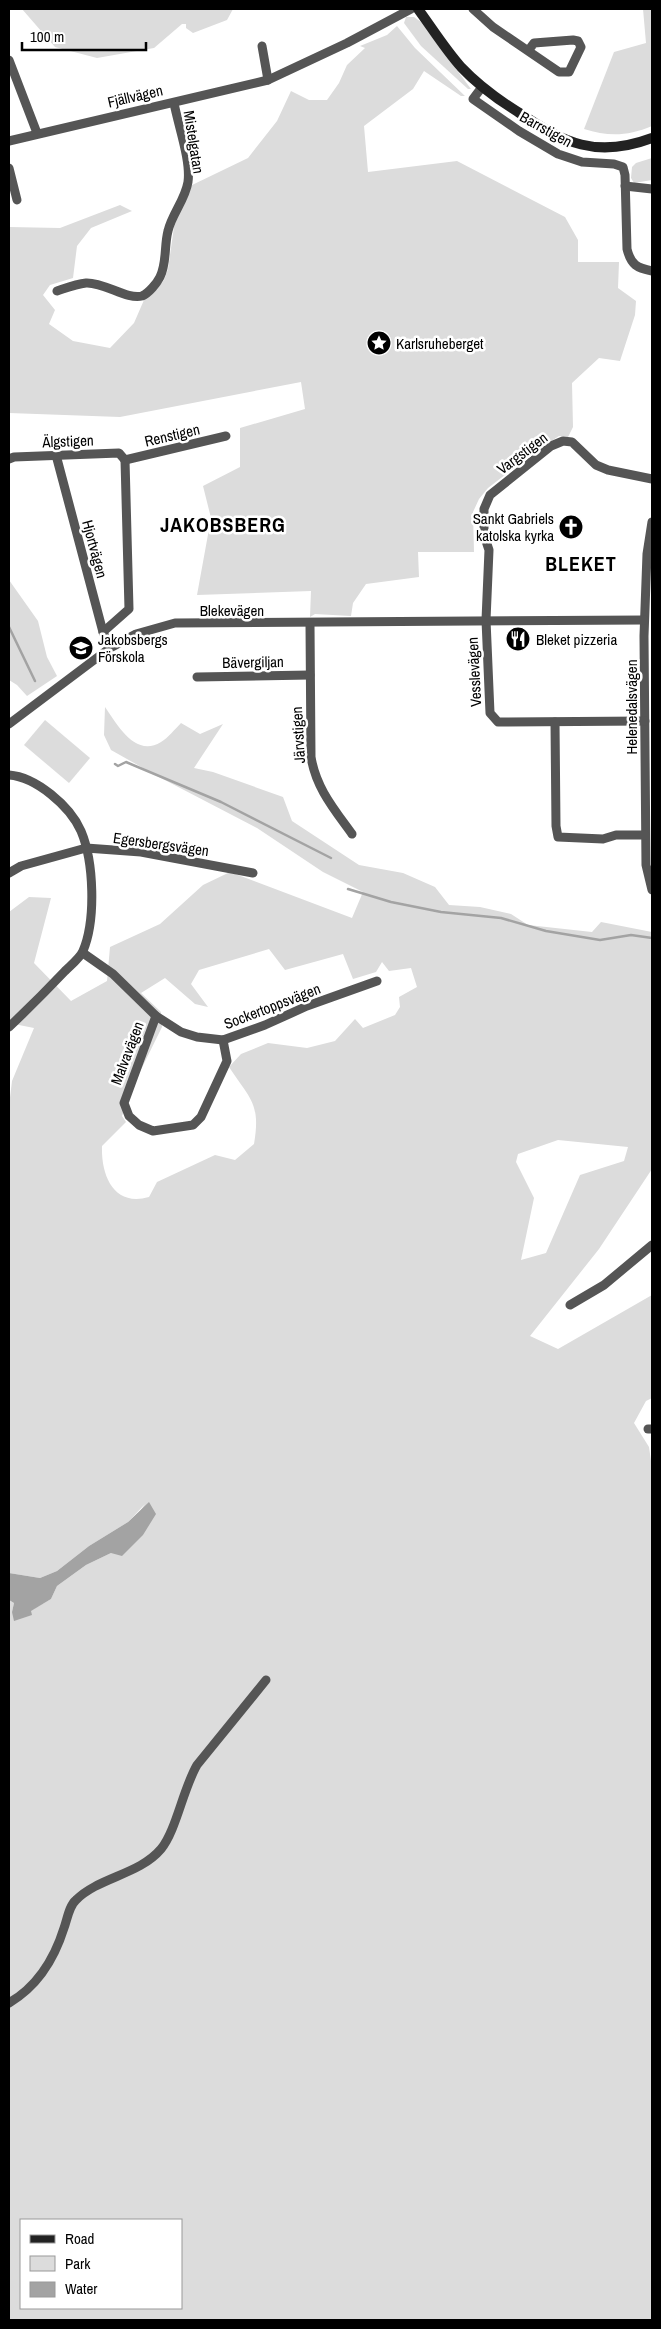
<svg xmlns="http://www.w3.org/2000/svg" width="661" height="2329" font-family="'Archivo Narrow',sans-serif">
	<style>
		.green { fill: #dcdcdc; fill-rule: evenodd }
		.water { fill: #a3a3a3 }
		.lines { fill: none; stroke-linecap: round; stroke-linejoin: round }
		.stream { stroke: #a3a3a3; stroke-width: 2.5 }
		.street { stroke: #555; stroke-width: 9 }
		.secondary { stroke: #222; stroke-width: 10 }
		.labels { text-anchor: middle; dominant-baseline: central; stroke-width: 5; stroke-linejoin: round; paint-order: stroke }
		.street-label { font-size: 15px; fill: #000; stroke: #fff }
		.poi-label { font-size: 15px; fill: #000; stroke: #fff; text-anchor: start }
		.district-label { font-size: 20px; font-weight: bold; letter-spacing: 1px; fill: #000; stroke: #fff }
	</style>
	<rect width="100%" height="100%" fill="#fff"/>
	<g class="green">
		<path d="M22 9H233L227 20 193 33 186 28V24H182L154 48 97 58 55 47Z"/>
		<path d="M643 9H652V126C628 136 609 137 584 129L614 52 646 43Z"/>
		<path d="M406 17H414L421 22 471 89H468L421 46 404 23Z"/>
		<path d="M397 26 415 48 465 96H461L424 71 413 89 364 126 368 172 457 161 565 217 578 240V262H619L618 288 636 301 635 315 620 361 599 358 572 383 573 427 568 437 559 436 536 451 488 488 479 499 473 512 474 552H418L419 577 366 584 353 603 351 616 315 614 310 617 311 591 197 595 211 518 203 486 240 467V428L305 409 301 382 120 417 9 413V227L60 228 120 205 132 211 91 228 77 246 73 278 50 285 43 295 55 310 49 324 73 341 110 348 134 323 144 300 152 294 164 280 168 269 174 227 190 186 248 158 277 121 291 91 309 100H327L339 83 347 65 365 48 360 46 387 35Z"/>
		<path d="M652 158V180L634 183 631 178 632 167 636 163Z"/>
		<path d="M9 580 38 621 47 657 57 676 27 696 17 685 9 680Z"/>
		<path d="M105 707C117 724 135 758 161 742 168 738 175 729 181 723L200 734 223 724 194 768 213 772 283 797 292 821 359 865 403 873 435 887 449 905 480 907 511 914 528 925 592 932 601 922 652 932V1169L599 1249 530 1336 558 1349 652 1295V1398L646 1401 634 1423 649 1447 652 1468V2320H9V1600L14 1603 12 1612 31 1614 30 1611 51 1599 57 1586 86 1565 111 1553 145 1504 128 1522 89 1546 57 1571 40 1578 9 1573V1106L12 1081 34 1028 9 1023V912L29 897 51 898 34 963 71 1001 107 981 110 947 160 924 203 885 230 872 352 918 363 892 323 872 257 828 159 777 111 750 104 735ZM269 949 285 970 343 954 353 979 376 972 382 962 389 971 411 968 417 987 399 997 400 1007 395 1015 363 1028 355 1019 335 1041 307 1048 268 1043 241 1054 229 1067C250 1099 261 1103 254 1144L235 1160 215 1155 157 1182 149 1197C114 1207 101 1176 102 1146L126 1122 122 1116 132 1088 162 1027 161 1012 141 993 165 978 195 1004 208 1007 191 984 199 970ZM558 1140 628 1147 624 1161 580 1175 546 1253 521 1260 534 1198 516 1162 518 1154ZM21 2220H181V2308H21Z"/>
		<path d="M45 720 90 758 69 783 24 745Z"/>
	</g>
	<path class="water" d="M149 1502 156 1514 143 1535 122 1556 111 1553 86 1565 57 1586 51 1599 31 1611 32 1615 14 1621 12 1612 14 1603 9 1600V1573L40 1578 57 1571 89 1546 128 1522Z"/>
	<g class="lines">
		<g class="stream">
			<path d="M9 627 35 681"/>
			<path d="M115 764 118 766 126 762 221 802 331 858"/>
			<path d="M348 889 391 902 441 912 501 918 546 931 600 940 631 935 652 938"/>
		</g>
		<g class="street">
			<path d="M473 9 493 27 559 72H569L581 47 578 41 573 40 534 43 528 51"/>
			<path d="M262 46 268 80"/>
			<path d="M9 60 37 133"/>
			<path d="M482 87 473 99 519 131 558 154 582 162 614 164 623 167 625 175 627 249C631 265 637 268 652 271"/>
			<path d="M9 141 268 80 347 43 411 9"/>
			<path d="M9 168 17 200"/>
			<path d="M625 186 652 189"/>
			<path d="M57 291C66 288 76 284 86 283 104 282 127 300 142 296 149 293 157 283 160 277 167 263 164 246 168 231 172 214 185 200 188 182 191 160 178 125 174 103"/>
			<path d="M56 455 103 632 110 648"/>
			<path d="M9 459 14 457 119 453 125 460"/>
			<path d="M125 460 226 436"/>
			<path d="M652 522 647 554 644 636 646 865 652 890"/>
			<path d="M310 624 311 757C316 788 334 809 352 834"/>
			<path d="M103 632 129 609 125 460"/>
			<path d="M197 677 310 675"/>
			<path d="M645 721 498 722 490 713 486 620 489 550 484 535V509L490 495 551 446 563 441 572 442 596 465 608 470 652 479"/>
			<path d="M555 722 556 826 558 837 603 839 616 835H645"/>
			<path d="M9 724 110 648 136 634 175 623 644 620"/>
			<path d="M9 775C36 777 70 806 81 831 94 862 96 920 83 951 80 958 71 965 65 971 47 990 28 1009 9 1027"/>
			<path d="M9 873 21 866 86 848 141 852 253 873"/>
			<path d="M83 953 113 974 156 1016 181 1032 197 1037 223 1040 265 1025 307 1006 377 981"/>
			<path d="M156 1016 124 1103 129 1116 139 1125 153 1131 193 1125 201 1117 227 1061 223 1040"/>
			<path d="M570 1305 604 1285 652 1245"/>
			<path d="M648 1429H652"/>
			<path d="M9 2003C38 1986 54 1960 64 1928 67 1920 69 1906 76 1900 99 1877 139 1875 161 1849 176 1831 183 1789 197 1765L266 1680"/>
		</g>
		<path class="secondary" d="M418 9C432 28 445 49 461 67 478 85 497 99 518 112 564 143 596 159 652 138"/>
	</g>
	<defs>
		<symbol id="sight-disc" viewBox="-11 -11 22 22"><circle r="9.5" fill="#000" stroke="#fff"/><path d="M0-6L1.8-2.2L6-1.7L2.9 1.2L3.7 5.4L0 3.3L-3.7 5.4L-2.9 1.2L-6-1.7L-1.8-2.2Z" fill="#fff"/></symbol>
		<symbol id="church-disc" viewBox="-11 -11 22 22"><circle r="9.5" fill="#000" stroke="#fff"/><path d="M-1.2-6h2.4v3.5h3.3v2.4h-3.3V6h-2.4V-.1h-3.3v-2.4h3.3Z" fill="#fff"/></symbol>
		<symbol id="restaurant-disc" viewBox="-11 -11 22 22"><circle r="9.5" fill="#000" stroke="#fff"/><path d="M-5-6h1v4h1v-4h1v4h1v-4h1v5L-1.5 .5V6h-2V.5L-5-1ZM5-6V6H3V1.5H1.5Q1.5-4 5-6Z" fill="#fff"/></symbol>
		<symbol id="school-disc" viewBox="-11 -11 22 22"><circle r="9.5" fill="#000" stroke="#fff"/><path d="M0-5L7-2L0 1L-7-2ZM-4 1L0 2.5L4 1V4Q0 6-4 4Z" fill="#fff"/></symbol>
	</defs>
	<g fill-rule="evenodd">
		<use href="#sight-disc" x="365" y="329" width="28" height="28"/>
		<use href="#church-disc" x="557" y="513" width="28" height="28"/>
		<use href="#restaurant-disc" x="504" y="625" width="28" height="28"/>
		<use href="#school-disc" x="67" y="634" width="28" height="28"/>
	</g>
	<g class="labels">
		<g class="street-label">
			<text transform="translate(135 96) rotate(-13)">Fjällvägen</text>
			<text transform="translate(546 129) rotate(29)">Barrstigen</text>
			<text transform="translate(194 142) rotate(81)">Mistelgatan</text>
			<text transform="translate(172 435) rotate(-13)">Renstigen</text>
			<text transform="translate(68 441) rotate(-2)">Älgstigen</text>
			<text transform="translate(522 453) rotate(-37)">Vargstigen</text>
			<text transform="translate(95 549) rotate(75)">Hjortvägen</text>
			<text x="232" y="610">Blekevägen</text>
			<text transform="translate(253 662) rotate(-1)">Bävergiljan</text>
			<text transform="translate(474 672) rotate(-93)">Vesslevägen</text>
			<text transform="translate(631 707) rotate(-90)">Helenedalsvägen</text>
			<text transform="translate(298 735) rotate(-93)">Järvstigen</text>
			<text transform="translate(161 844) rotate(8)">Egersbergsvägen</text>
			<text transform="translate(272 1006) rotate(-21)">Sockertoppsvägen</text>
			<text transform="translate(127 1053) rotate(-69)">Malvavägen</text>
		</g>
		<g class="poi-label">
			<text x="396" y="343">Karlsruheberget</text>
			<text x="554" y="518" text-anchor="end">Sankt Gabriels<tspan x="554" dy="17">katolska kyrka</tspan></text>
			<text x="98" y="639">Jakobsbergs<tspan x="98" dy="17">Förskola</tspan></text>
			<text x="536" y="639">Bleket pizzeria</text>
		</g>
		<g class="district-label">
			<text x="223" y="524">JAKOBSBERG</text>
			<text x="581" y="563">BLEKET</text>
		</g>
	</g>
	<rect width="661" height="2329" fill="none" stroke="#000000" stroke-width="20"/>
	<rect x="20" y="2219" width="162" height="90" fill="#ffffff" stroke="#999999"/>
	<rect x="30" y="2235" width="25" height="8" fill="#222222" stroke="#999999"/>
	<text x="65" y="2244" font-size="15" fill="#000000">Road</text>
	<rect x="30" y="2256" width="25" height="15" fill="#dcdcdc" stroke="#999999"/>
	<text x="65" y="2269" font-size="15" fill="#000000">Park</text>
	<rect x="30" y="2282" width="25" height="15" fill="#a3a3a3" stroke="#999999"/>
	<text x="65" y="2294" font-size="15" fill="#000000">Water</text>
	<path d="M22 42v8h124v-8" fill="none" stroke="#000000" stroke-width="2.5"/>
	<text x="30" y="42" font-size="15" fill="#000000" stroke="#ffffff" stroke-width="4" paint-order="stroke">100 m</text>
</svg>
